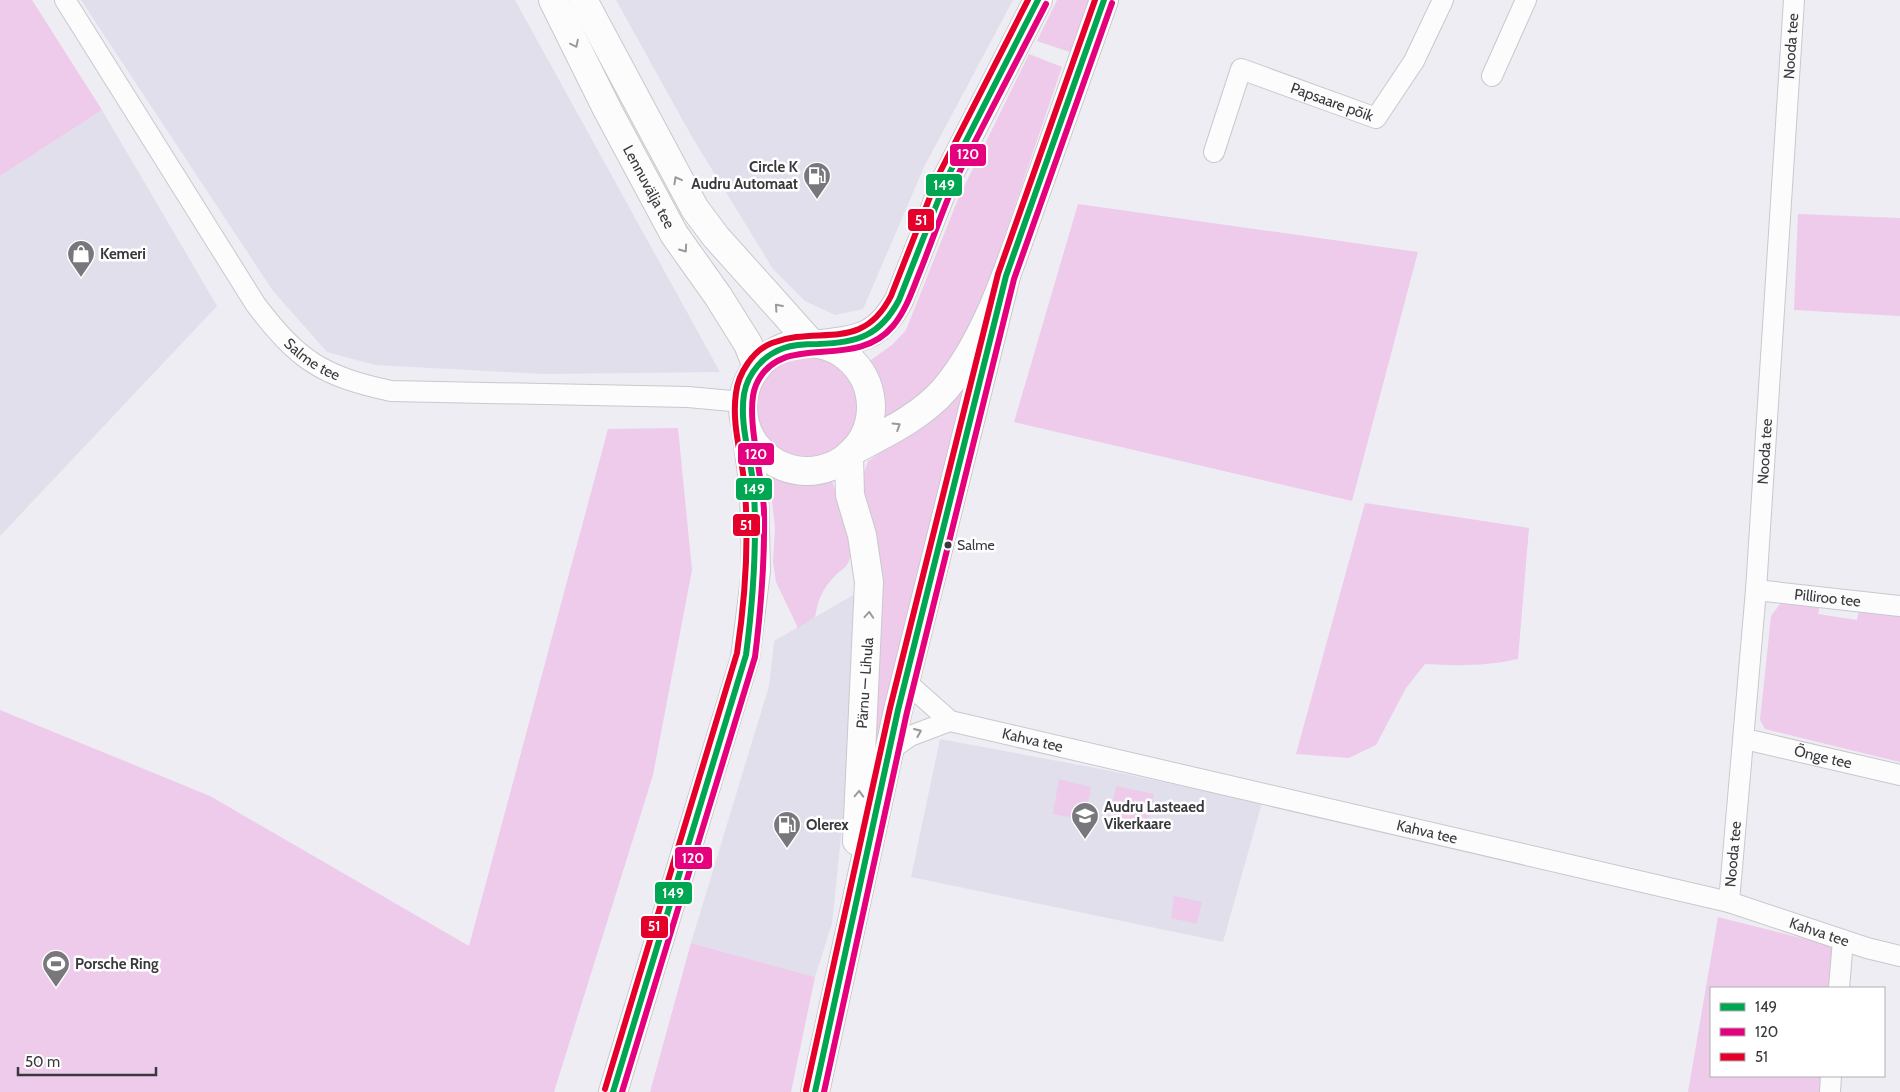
<svg xmlns="http://www.w3.org/2000/svg" width="1900" height="1092" font-family="Cabin,sans-serif">
	<style>
		.built { fill: #e1dfeb }
		.green { fill: #eecbea }
		.lines { fill: none; stroke-linecap: round; stroke-linejoin: round }
		.minor-casing { stroke: #c9c8cd; stroke-width: 22 }
		.secondary-casing { stroke: #c9c8cd; stroke-width: 30 }
		.minor { stroke: #fcfcfd; stroke-width: 20 }
		.secondary { stroke: #fcfcfd; stroke-width: 28 }
		.bus-1-casing { stroke: #fff; stroke-width: 10 }
		.bus-2-casing { stroke: #fff; stroke-width: 10 }
		.bus-3-casing { stroke: #fff; stroke-width: 10 }
		.bus-1 { stroke: #00a651; stroke-width: 6 }
		.bus-2 { stroke: #e5007d; stroke-width: 6 }
		.bus-3 { stroke: #e4002b; stroke-width: 6 }
		.oneway { stroke: #9a9a9c }
		.bus-dot { fill: #39383c; stroke: #fff; stroke-width: 2 }
		.labels { text-anchor: middle; dominant-baseline: central; stroke-width: 5; stroke-linejoin: round; paint-order: stroke }
		.bus-label { font-size: 14px; fill: #39383c; stroke: #fff; text-anchor: start }
		.street-label { font-size: 15px; fill: #39383c; stroke: #fff }
		.poi-label { font-size: 15px; font-weight: bold; fill: #39383c; stroke: #fff; text-anchor: start }
		.line-badge { stroke: #fff; stroke-width: 2 }
		.badge-label { font-size: 14px; text-anchor: middle; font-weight: bold; fill: #fff }
	</style>
	<rect width="100%" height="100%" fill="#eeedf3"/>
	<g class="built">
		<path d="M81 0H515L720 372 544 374 375 365 327 352 273 291Z"/>
		<path d="M616 0H1013L924 167 863 309 835 315 805 301 773 269 692 137Z"/>
		<path d="M102 110 217 306 0 536V176Z"/>
		<path d="M855 594 849 760 832 924 815 977 691 943 769 686 774 641Z"/>
		<path d="M940 739 1106 770 1262 803 1223 942 911 877Z"/>
	</g>
	<g class="green">
		<path d="M0 0H32L102 110 0 176Z"/>
		<path d="M1057 0H1089L1070 52 1037 41Z"/>
		<path d="M1029 54 1062 67 979 311 942 374 911 404 880 426C882 403 880 382 868 362L892 345 906 330 958 199Z"/>
		<path d="M1078 204 1418 252 1352 501 1014 422Z"/>
		<path d="M1798 214 1900 218V316L1794 310Z"/>
		<circle cx="807" cy="408" r="52"/>
		<path d="M965 386 874 753 882 594 880 562 862 491 863 475 868 461 913 431Z"/>
		<path d="M678 428 692 570 653 775 554 1092H0V710L210 796 469 946 608 429Z"/>
		<path d="M769 473C791 481 808 480 831 476 836 499 859 541 848 563 845 569 839 571 835 576 822 589 818 600 815 617L798 628 776 582 773 562 775 528Z"/>
		<path d="M1365 503 1529 528 1518 659C1487 666 1457 666 1425 664L1406 688 1376 745 1349 758 1296 754Z"/>
		<path d="M1780 604 1820 605 1818 614 1857 620 1859 610 1900 615V762L1765 729 1760 720 1771 616Z"/>
		<path d="M1059 779 1091 787 1085 820 1053 814Z"/>
		<path d="M1116 786 1154 794 1145 833 1108 825Z"/>
		<path d="M1174 896 1202 902 1197 924 1171 918Z"/>
		<path d="M1718 917 1833 946 1829 988H1711V1076H1822L1820 1092H1688Z"/>
		<path d="M691 943 815 977 791 1092H650Z"/>
	</g>
	<g class="lines">
		<defs>
			<g id="minor">
				<path id="s1" d="M65 0 256 305C299 361 322 376 391 391L688 397 743 402"/>
				<path d="M1492 76 1526 0"/>
				<path id="s2" d="M1214 152 1241 69 1376 118 1414 61 1443 0"/>
				<path id="s3" d="M1756 590 1900 606"/>
				<path id="s4" d="M905 681 950 721 1729 902 1867 948 1900 956"/>
				<path id="s5" d="M1745 739 1900 775"/>
				<path d="M890 750 910 736 950 721"/>
				<path id="s6" d="M1729 902 1756 590 1794 0"/>
				<path d="M1839 988 1843 940"/>
				<path d="M1830 1092 1831 1076"/>
			</g>
			<g id="secondary">
				<path id="s7" d="M553 0 608 111 674 234 718 296 748 344 757 367"/>
				<path d="M583 0 695 209 716 237 811 343"/>
				<circle cx="807" cy="407" r="64"/>
				<path d="M821 344C861 339 879 337 899 300L947 178 1038 0"/>
				<path d="M854 450C886 433 922 416 945 389 989 336 1010 264 1033 200 1056 134 1080 67 1104 0"/>
				<path d="M849 455 850 495 862 535 869 582 857 841"/>
				<path d="M613 1092 745 658 756 571 754 488 746 429"/>
				<path d="M815 1092 898 710 1006 276"/>
			</g>
		</defs>
		<use href="#minor" class="minor-casing"/>
		<use href="#secondary" class="secondary-casing"/>
		<use href="#minor" class="minor"/>
		<use href="#secondary" class="secondary"/>
		<defs>
			<g id="bus-1">
				<path d="M613 1092 746 655C753 601 757 547 754 492 752 460 739 427 744 394 748 372 764 355 784 348 795 344 807 344 818 344 857 343 880 336 899 300L947 178 1038 0"/>
				<path d="M815 1092 898 710 1006 276 1104 0"/>
			</g>
			<g id="bus-2">
				<path d="M622 1092 755 657C761 608 765 560 764 511 763 478 744 412 756 385 780 329 854 373 893 326 907 309 913 288 921 269 932 241 942 212 954 184 963 163 974 144 984 124 1005 84 1025 44 1046 4"/>
				<path d="M824 1092 907 712 1014 279 1112 3"/>
			</g>
			<g id="bus-3">
				<path d="M605 1089 737 653C745 600 749 545 745 491 743 458 731 426 736 393 738 374 753 350 772 343 819 325 862 353 891 296L939 174 1028 0"/>
				<path d="M806 1090 890 708 998 274 1095 0"/>
			</g>
		</defs>
		<use href="#bus-1" class="bus-1-casing"/>
		<use href="#bus-2" class="bus-2-casing"/>
		<use href="#bus-3" class="bus-3-casing"/>
		<use href="#bus-1" class="bus-1"/>
		<use href="#bus-2" class="bus-2"/>
		<use href="#bus-3" class="bus-3"/>
	</g>
	<defs><path id="oneway-chevron" d="M-2-3.5L2.5 0L-2 3.5" fill="none" stroke-width="1.6" stroke-linecap="round" stroke-linejoin="round" transform="scale(1.25)"/></defs>
	<g class="oneway">
		<use href="#oneway-chevron" transform="translate(575 44) rotate(64)"/>
		<use href="#oneway-chevron" transform="translate(677 180) rotate(-119)"/>
		<use href="#oneway-chevron" transform="translate(684 249) rotate(55)"/>
		<use href="#oneway-chevron" transform="translate(778 307) rotate(-132)"/>
		<use href="#oneway-chevron" transform="translate(897 426) rotate(-32)"/>
		<use href="#oneway-chevron" transform="translate(869 615) rotate(-86)"/>
		<use href="#oneway-chevron" transform="translate(918 732) rotate(-23)"/>
		<use href="#oneway-chevron" transform="translate(859 794) rotate(-88)"/>
	</g>
	<defs>
		<symbol id="fuel-pin" viewBox="-11 -11 22 30"><path d="M0 17L-7.5 6A9.5 9.5 0 1 1 7.5 6Z" fill="#78777c" stroke="#fff"/><path d="M-5.5-6h7V0h2V4h1.3V-2.5L3-4.5l.8-.8L6-3V5H2.5V1h-1V6h-7ZM-4.2-4.7v3.2H.2V-4.7Z" fill="#fff"/></symbol>
		<symbol id="shop-pin" viewBox="-11 -11 22 30"><path d="M0 17L-7.5 6A9.5 9.5 0 1 1 7.5 6Z" fill="#78777c" stroke="#fff"/><path d="M-5-2.5h2.3a2.7 3.5 0 0 1 5.4 0H5L5.5 6h-11ZM-1.5-2.5h3a1.5 2.3 0 0 0-3 0Z" fill="#fff"/></symbol>
		<symbol id="school-pin" viewBox="-11 -11 22 30"><path d="M0 17L-7.5 6A9.5 9.5 0 1 1 7.5 6Z" fill="#78777c" stroke="#fff"/><path d="M0-5L7-2L0 1L-7-2ZM-4 1L0 2.5L4 1V4Q0 6-4 4Z" fill="#fff"/></symbol>
		<symbol id="stadium-pin" viewBox="-11 -11 22 30"><path d="M0 17L-7.5 6A9.5 9.5 0 1 1 7.5 6Z" fill="#78777c" stroke="#fff"/><path d="M0-5a6.5 5 0 1 0 0 10a6.5 5 0 1 0 0-10ZM-3.5-1.8h7v3.6h-7Z" fill="#fff"/></symbol>
	</defs>
	<g fill-rule="evenodd">
		<use href="#fuel-pin" x="801" y="160" width="32" height="43"/>
		<use href="#shop-pin" x="65" y="238" width="32" height="43"/>
		<use href="#school-pin" x="1069" y="800" width="32" height="43"/>
		<use href="#fuel-pin" x="771" y="809" width="32" height="43"/>
		<use href="#stadium-pin" x="40" y="948" width="32" height="43"/>
	</g>
	<circle class="bus-dot" cx="948" cy="545" r="4.5"/>
	<g class="labels">
		<g class="bus-label">
			<text x="957" y="545">Salme</text>
		</g>
		<g class="street-label">
			<text stroke="none"><textPath href="#s6" startOffset="858">Nooda tee</textPath></text>
			<text stroke="none"><textPath href="#s2" startOffset="184">Papsaare põik</textPath></text>
			<text stroke="none"><textPath href="#s7" startOffset="210">Lennuvälja tee</textPath></text>
			<text stroke="none"><textPath href="#s1" startOffset="439">Salme tee</textPath></text>
			<text stroke="none"><textPath href="#s6" startOffset="452">Nooda tee</textPath></text>
			<text stroke="none"><textPath href="#s3" startOffset="72">Pilliroo tee</textPath></text>
			<text transform="translate(865 683) rotate(-86)">Pärnu — Lihula</text>
			<text stroke="none"><textPath href="#s4" startOffset="145">Kahva tee</textPath></text>
			<text stroke="none"><textPath href="#s5" startOffset="80">Õnge tee</textPath></text>
			<text stroke="none"><textPath href="#s4" startOffset="550">Kahva tee</textPath></text>
			<text stroke="none"><textPath href="#s6" startOffset="48">Nooda tee</textPath></text>
			<text stroke="none"><textPath href="#s4" startOffset="955">Kahva tee</textPath></text>
		</g>
		<g class="poi-label">
			<text x="798" y="167" text-anchor="end">Circle K<tspan x="798" dy="17">Audru Automaat</tspan></text>
			<text x="100" y="254">Kemeri</text>
			<text x="1104" y="807">Audru Lasteaed<tspan x="1104" dy="17">Vikerkaare</tspan></text>
			<text x="806" y="825">Olerex</text>
			<text x="75" y="964">Porsche Ring</text>
		</g>
	</g>
	<g class="line-badge">
		<rect x="949" y="143" width="38" height="24" rx="5" fill="#e5007d"/>
		<rect x="925" y="173" width="38" height="24" rx="5" fill="#00a651"/>
		<rect x="907" y="208" width="28" height="24" rx="5" fill="#e4002b"/>
		<rect x="737" y="442" width="38" height="24" rx="5" fill="#e5007d"/>
		<rect x="735" y="477" width="38" height="24" rx="5" fill="#00a651"/>
		<rect x="732" y="513" width="29" height="24" rx="5" fill="#e4002b"/>
		<rect x="674" y="846" width="39" height="24" rx="5" fill="#e5007d"/>
		<rect x="654" y="881" width="39" height="24" rx="5" fill="#00a651"/>
		<rect x="640" y="915" width="29" height="24" rx="5" fill="#e4002b"/>
	</g>
	<g class="badge-label">
		<text x="968" y="159">120</text>
		<text x="944" y="190">149</text>
		<text x="921" y="225">51</text>
		<text x="756" y="459">120</text>
		<text x="754" y="494">149</text>
		<text x="746" y="530">51</text>
		<text x="693" y="863">120</text>
		<text x="673" y="898">149</text>
		<text x="654" y="931">51</text>
	</g>
	<rect x="1710" y="987" width="175" height="90" fill="#ffffff" stroke="#b0afb1"/>
	<rect x="1720" y="1003" width="25" height="8" fill="#00a651" stroke="#b0afb1"/>
	<text x="1755" y="1012" font-size="15" fill="#39383c">149</text>
	<rect x="1720" y="1028" width="25" height="8" fill="#e5007d" stroke="#b0afb1"/>
	<text x="1755" y="1037" font-size="15" fill="#39383c">120</text>
	<rect x="1720" y="1053" width="25" height="8" fill="#e4002b" stroke="#b0afb1"/>
	<text x="1755" y="1062" font-size="15" fill="#39383c">51</text>
	<path d="M18 1067v8h138v-8" fill="none" stroke="#39383c" stroke-width="2.5"/>
	<text x="25" y="1067" font-size="15" fill="#39383c" stroke="#ffffff" stroke-width="4" paint-order="stroke">50 m</text>
</svg>
